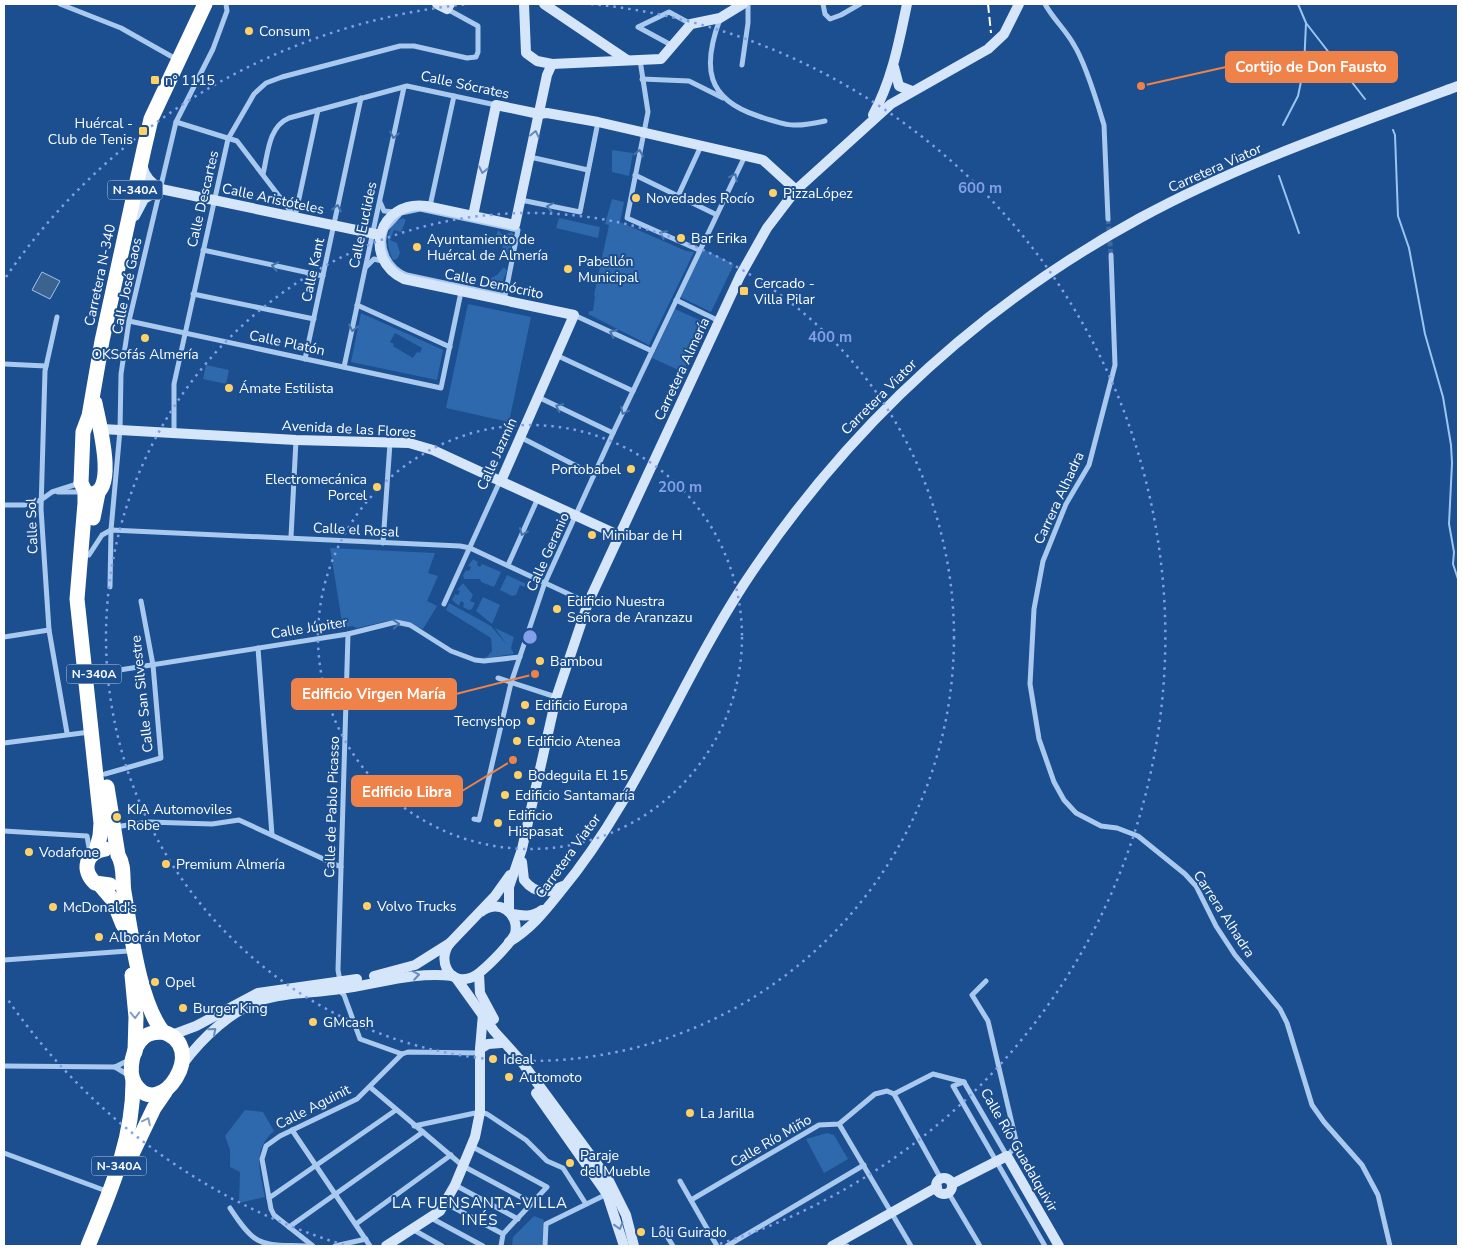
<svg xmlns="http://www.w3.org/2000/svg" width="1462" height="1250" font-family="'Nunito Sans',sans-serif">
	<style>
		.green { fill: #2e69ad; fill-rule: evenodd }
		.water { fill: #3c6290; stroke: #9cc4f0 }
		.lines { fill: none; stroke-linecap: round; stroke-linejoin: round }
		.stream { stroke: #9cc4f0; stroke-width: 2 }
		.street-tunnel { stroke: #3d69a0; stroke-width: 5; stroke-dasharray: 5 2.5; stroke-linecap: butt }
		.street { stroke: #a9c9ee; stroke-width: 5 }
		.secondary { stroke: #d6e6fa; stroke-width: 10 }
		.highway { stroke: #fff; stroke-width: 15 }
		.rail { stroke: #fff; stroke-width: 2; stroke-dasharray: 9 4; stroke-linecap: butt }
		.oneway { stroke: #668bba }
		.oneway2 { stroke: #4674ac }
		.oneway3 { stroke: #829ec1 }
		.ring { fill: none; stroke: #839eea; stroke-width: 2.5; stroke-dasharray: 2.5 5 }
		.poi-dot { fill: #ffd166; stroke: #1b4f8f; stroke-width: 2 }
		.labels { text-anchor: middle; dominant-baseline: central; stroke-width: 4; stroke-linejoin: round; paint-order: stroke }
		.shield { fill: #1b4f8f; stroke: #bbcadd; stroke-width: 1 }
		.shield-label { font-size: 12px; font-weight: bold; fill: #fff }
		.poi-label { font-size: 14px; fill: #fff; stroke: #1b4f8f; text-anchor: start }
		.street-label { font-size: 14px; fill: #fff; stroke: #1b4f8f }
		.neighbourhood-label { font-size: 15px; letter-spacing: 1px; fill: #fff; stroke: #1b4f8f }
		.centre { fill: #839eea; stroke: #1b4f8f; stroke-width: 2.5 }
		.ring-label { font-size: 15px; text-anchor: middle; font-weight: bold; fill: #839eea; stroke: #1b4f8f; stroke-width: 4; stroke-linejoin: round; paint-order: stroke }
		.leader { fill: none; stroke: #ee8249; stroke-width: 2 }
		.callout-dot { fill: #ee8249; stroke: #1b4f8f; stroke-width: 2 }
		.callout { fill: #ee8249; stroke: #ee8249; stroke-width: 2 }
		.callout-label { font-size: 15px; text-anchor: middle; font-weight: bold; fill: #fff }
	</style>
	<rect width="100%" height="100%" fill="#1b4f8f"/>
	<g class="green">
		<path d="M612 150 633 153 629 176 612 172Z"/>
		<path d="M612 199 624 202 620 222 686 251 694 252 649 345 588 314 590 311H593L595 296 594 295 609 225 605 224Z"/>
		<path d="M403 218 406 220 401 232 394 230 390 240 397 243 400 253 397 259 393 260C385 245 385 225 403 218Z"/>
		<path d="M559 218 600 227 598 238 556 228Z"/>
		<path d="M498 230 503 235 511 232 514 234 509 256 504 255 502 244 496 237Z"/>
		<path d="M703 249 734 264 711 312 680 297Z"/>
		<path d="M504 267 507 271 503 280V290L486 288V281L497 275Z"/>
		<path d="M468 304 531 317 509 422 446 408Z"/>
		<path d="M675 309 706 323 683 372 652 358Z"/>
		<path d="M361 313 443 350 437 380 351 362ZM395 333 422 348 420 353 417 352 413 358 393 346 394 344 390 342Z"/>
		<path d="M206 365 229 370 226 384 203 379Z"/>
		<path d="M330 548 435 553 428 573 438 576 427 601 437 606 423 629 396 619 357 628 352 626 343 628Z"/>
		<path d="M473 559 478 562 477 565 480 567 482 564 501 572 494 587 481 582 480 579H464L463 575 466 570 469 571 471 567 468 566Z"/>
		<path d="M507 575 526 584 524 587 520 585 516 595 512 596 500 590Z"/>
		<path d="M463 583 473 595 470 601 475 603 472 609 469 610 463 607 464 603 461 601 459 606 452 600 455 594 458 595 460 591 457 590Z"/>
		<path d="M483 597 500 605 492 624 476 611Z"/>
		<path d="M449 603 491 626 507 645 495 628 514 637 511 648 514 654C502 655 491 658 479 659L487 657 492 651 491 638 446 610Z"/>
		<path d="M245 1110 263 1112 274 1131C252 1149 260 1173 265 1197L239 1203 240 1172 230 1167V1150L225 1136Z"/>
		<path d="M827 1133 834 1135 848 1159 824 1173 806 1139Z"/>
		<path d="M534 1216 544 1220 542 1246H512L513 1237Z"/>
	</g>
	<path class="water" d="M42 272 60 281 50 299 32 290Z"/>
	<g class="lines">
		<g class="stream">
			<path d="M1298 4 1306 23 1365 99"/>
			<path d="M1283 125 1298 96 1304 67 1306 23"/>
			<path d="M1393 130 1395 135 1398 216 1409 248 1425 334 1443 397 1451 445 1452 463 1449 524 1454 552 1453 564 1458 579"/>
			<path d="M1279 176 1299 233"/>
		</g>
		<path class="street-tunnel" d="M1108 219 1111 255"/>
		<g class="street">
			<path d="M60 4 121 28 176 59"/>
			<path d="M823 4 825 14 830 19 841 15 860 4"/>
			<path d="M1045 4C1053 19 1066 30 1074 45 1086 64 1097 102 1104 125L1108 219"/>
			<path d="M720 19C702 67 706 99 758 116 788 126 794 128 825 121"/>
			<path d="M673 46 638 27 669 12 691 24"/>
			<path d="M640 60 648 112 627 218 699 250"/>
			<path d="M742 65 748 23V4"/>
			<path d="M642 79 689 81 723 98"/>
			<path d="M176 122 237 141 295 217"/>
			<path d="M530 157 588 170"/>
			<path d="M263 174C268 154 268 127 289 118L407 86 496 105"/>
			<path d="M635 175 715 214"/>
			<path d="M678 196 701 146"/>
			<path d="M521 200 580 212 598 122"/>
			<path d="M380 202 384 211 395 212"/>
			<path d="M430 206 454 96"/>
			<path d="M420 209 518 230 505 296 407 275C389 268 379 248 386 229L401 213Z"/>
			<path d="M295 217 318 110"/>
			<path d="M203 250 323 276"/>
			<path d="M1111 255 1115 365 1089 465 1066 504 1043 561 1034 609 1030 684 1039 739 1054 782 1064 800 1076 813 1101 826 1117 828 1138 836 1185 874 1196 886 1216 926 1235 955 1280 1009 1287 1023 1312 1105 1324 1122 1362 1165 1378 1195 1390 1246"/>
			<path d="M367 266 374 259 382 261"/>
			<path d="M193 294 314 319"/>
			<path d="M676 300 719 321"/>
			<path d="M357 305 450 347"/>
			<path d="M574 315 652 351"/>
			<path d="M57 317 45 371 41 509 49 630 67 733"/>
			<path d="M129 321 441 388 461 292"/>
			<path d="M556 355 633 391"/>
			<path d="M305 359 361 98"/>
			<path d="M4 364 46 366"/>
			<path d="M344 367 404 87"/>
			<path d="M538 397 613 433"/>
			<path d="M174 433V384L228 139 254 94 266 83 282 77 400 46H414L467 58 476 57 478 52V26L447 9"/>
			<path d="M520 437 594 475"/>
			<path d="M58 492H82"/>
			<path d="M4 505H24L41 500 52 492 74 485 77 482"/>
			<path d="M291 537 296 440"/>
			<path d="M383 543 390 443"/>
			<path d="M89 555 102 535 111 530 460 546 470 548 588 603"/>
			<path d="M508 565 538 498"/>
			<path d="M110 587 111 530 120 430 121 374 129 321 176 122 213 49 227 11 226 4"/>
			<path d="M444 604 500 481"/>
			<path d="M4 637 49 630"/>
			<path d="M258 648 272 835"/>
			<path d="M94 674 348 634 396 622 410 625 451 651 475 660 484 661 520 657"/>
			<path d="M498 678 556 697"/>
			<path d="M4 743 90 732"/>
			<path d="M105 774 161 758 153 665 141 601"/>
			<path d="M474 819 479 820 511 683 544 585 613 433 745 156"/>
			<path d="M115 827 148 822 212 824 239 820 341 867"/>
			<path d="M4 831 87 836 90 853"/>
			<path d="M4 960 128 951"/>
			<path d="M340 981 338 970 348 634"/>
			<path d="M338 989 344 995 360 1039 402 1054 408 1052 480 1053"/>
			<path d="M4 1066 115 1067 129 1060"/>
			<path d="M115 1067 130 1076"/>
			<path d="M964 1082 1007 1156 1017 1145 988 1021 972 995 986 981"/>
			<path d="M964 1082 953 1086 1045 1246"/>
			<path d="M370 1087 463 1166 532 1203"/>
			<path d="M894 1094 933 1074 964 1082"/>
			<path d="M839 1124 911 1246"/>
			<path d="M414 1126 480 1112 487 1114 526 1140 547 1161 563 1168 586 1204"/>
			<path d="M292 1130 370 1246"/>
			<path d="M471 1146 547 1187 503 1234 501 1246"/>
			<path d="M4 1153 109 1192"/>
			<path d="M680 1181 717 1246"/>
			<path d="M455 1185 518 1219"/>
			<path d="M948 1192 980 1246"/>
			<path d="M269 1198 396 1110"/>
			<path d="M691 1200 819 1125 839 1124 875 1094 887 1091 894 1094 941 1179"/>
			<path d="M445 1203 503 1234"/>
			<path d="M230 1208C257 1249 260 1244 306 1246"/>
			<path d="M431 1218 483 1246"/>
			<path d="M356 1224 451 1155"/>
			<path d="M289 1227 423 1132"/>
			<path d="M662 1228 673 1246"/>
			<path d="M412 1229 442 1246"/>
			<path d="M313 1246 274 1215 271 1209 262 1159 266 1146 280 1136 357 1099 402 1054"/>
			<path d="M335 1246 366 1239"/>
			<path d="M545 1246 546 1224 607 1194"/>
			<path d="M727 1246 864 1165"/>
			<path d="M846 1246H847"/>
		</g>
		<g class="secondary">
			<path d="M437 4 447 9 450 4"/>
			<path d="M524 4 526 53 537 61 552 64 661 59 691 24 720 18 743 4"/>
			<path d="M544 4 627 60"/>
			<path d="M894 67 899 86 912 91"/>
			<path d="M873 115C892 80 899 42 907 4"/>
			<path d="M142 165C145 177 151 183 161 189L380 235"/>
			<path d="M135 216 144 199 161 189"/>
			<path d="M473 216 496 105 539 114 547 113 598 122 763 160 796 190"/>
			<path d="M102 429 296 440 409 443 433 450 618 535"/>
			<path d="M501 481 574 315 404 279C361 258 379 200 426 206L515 225 547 75 552 64"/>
			<path d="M522 862 524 880C535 894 548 894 563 886"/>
			<path d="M509 911V887L522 849 556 698 588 603 740 276 767 228 796 190 891 104 988 49 1004 34 1019 4"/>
			<path d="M481 912C498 898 520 913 515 934 509 945 481 975 470 978 448 985 437 959 450 943L495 896 510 875"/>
			<path d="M512 914C523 916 533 917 542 910"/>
			<path d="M509 942C531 929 545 911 561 891 637 799 679 684 744 584 846 429 977 307 1140 218 1241 163 1351 126 1458 86"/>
			<path d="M479 974 480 993 494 1019"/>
			<path d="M374 976 415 965 450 943"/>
			<path d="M456 978 494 1031 521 1061 608 1179 626 1215 634 1246"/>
			<path d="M172 1035 196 1026 258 993 357 979"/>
			<path d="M480 1049 488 1044 501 1043"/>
			<path d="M182 1065C202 1038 232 1009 265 999 288 992 316 993 340 989 378 984 414 971 453 976"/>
			<path d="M536 1093 607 1194 624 1246"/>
			<circle cx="944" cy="1186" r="8"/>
			<path d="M952 1184 1007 1156 1059 1246"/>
			<path d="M386 1246 440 1211 455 1185 475 1137 480 1112V1049L483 1014"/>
			<path d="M832 1246 937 1187"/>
		</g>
		<g class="highway">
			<path d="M90 494C119 495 98 420 95 403"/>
			<path d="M93 518 98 493"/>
			<path d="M107 787 118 855C125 866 122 880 124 892 131 932 139 1001 163 1032"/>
			<path d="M105 849C86 852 81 870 95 883L110 885"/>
			<path d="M96 851 100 836 101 823 77 599 85 503V491L81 483 83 432 89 416 102 341 144 149 151 119 205 4"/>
			<path d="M101 886 113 900 123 925"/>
			<path d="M132 975 136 1017 135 1052"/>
			<path d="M163 1032C210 1046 160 1123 135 1084 127 1071 133 1046 144 1037 149 1033 157 1032 163 1032Z"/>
			<path d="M132 1154 154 1108 165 1092"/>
			<path d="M88 1246C110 1191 133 1142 133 1082"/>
		</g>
		<path class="rail" d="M988 4 991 33"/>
	</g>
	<defs><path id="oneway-chevron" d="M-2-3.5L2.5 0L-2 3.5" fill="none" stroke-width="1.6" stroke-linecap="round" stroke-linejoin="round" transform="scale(1.25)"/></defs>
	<g class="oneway">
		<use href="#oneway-chevron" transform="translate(535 134) rotate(-78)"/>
		<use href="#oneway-chevron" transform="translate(483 170) rotate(102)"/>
		<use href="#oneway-chevron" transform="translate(416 975) rotate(-9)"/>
		<use href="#oneway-chevron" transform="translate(213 1031) rotate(-41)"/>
		<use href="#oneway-chevron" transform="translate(619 1226) rotate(73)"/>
	</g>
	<g class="oneway2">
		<use href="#oneway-chevron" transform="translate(394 135) rotate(102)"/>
		<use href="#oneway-chevron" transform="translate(639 153) rotate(-79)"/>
		<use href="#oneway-chevron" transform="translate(734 177) rotate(-63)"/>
		<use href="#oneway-chevron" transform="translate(550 207) rotate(-169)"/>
		<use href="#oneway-chevron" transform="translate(337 208) rotate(-78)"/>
		<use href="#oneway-chevron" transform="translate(663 234) rotate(-156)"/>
		<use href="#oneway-chevron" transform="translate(275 266) rotate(-168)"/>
		<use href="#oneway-chevron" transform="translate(353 328) rotate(102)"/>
		<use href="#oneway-chevron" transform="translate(613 333) rotate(-155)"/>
		<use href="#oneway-chevron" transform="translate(559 407) rotate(-154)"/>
		<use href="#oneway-chevron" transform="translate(624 411) rotate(116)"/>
		<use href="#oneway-chevron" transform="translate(523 532) rotate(114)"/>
		<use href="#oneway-chevron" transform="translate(396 624) rotate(-4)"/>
	</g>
	<g class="oneway3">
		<use href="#oneway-chevron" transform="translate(135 1015) rotate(88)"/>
		<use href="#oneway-chevron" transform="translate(147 1121) rotate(-64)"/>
	</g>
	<g class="ring">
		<circle cx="530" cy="637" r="212"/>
		<circle cx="530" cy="637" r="424"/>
		<path d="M344 1245A636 636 0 0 1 6 997M6 277A636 636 0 0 1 469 4M591 4A636 636 0 0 1 716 1245"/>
	</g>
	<g class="poi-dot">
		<circle cx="249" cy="31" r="5"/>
		<rect x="150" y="75" width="10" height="10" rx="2.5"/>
		<rect x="138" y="126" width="10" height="10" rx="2.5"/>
		<circle cx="773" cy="193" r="5"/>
		<circle cx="636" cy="198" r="5"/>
		<circle cx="681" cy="238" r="5"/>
		<circle cx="417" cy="247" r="5"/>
		<circle cx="568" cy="269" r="5"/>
		<rect x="739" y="286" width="10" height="10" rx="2.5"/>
		<circle cx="145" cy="338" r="5"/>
		<circle cx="229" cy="388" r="5"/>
		<circle cx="631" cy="469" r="5"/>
		<circle cx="377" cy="487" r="5"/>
		<circle cx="592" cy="535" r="5"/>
		<circle cx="557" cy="609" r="5"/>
		<circle cx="540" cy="661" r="5"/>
		<circle cx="525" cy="705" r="5"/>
		<circle cx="531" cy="721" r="5"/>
		<circle cx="517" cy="741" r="5"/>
		<circle cx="518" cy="775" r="5"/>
		<circle cx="505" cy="795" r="5"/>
		<circle cx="117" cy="817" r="5"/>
		<circle cx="498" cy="823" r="5"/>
		<circle cx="29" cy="852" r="5"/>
		<circle cx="166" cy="864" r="5"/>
		<circle cx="367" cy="906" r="5"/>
		<circle cx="53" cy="907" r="5"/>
		<circle cx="99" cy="937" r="5"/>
		<circle cx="155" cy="982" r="5"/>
		<circle cx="183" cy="1008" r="5"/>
		<circle cx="313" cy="1022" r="5"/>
		<circle cx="493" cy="1059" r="5"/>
		<circle cx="509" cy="1077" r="5"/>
		<circle cx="690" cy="1113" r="5"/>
		<circle cx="570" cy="1163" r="5"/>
		<circle cx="641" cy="1232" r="5"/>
	</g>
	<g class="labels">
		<g class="shield">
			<rect x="107.5" y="180.5" width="55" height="19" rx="4"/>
			<rect x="66.5" y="664.5" width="55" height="19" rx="4"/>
			<rect x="91.5" y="1156.5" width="55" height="19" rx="4"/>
		</g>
		<g class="shield-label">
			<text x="135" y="190">N-340A</text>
			<text x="94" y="674">N-340A</text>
			<text x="119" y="1166">N-340A</text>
		</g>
		<g class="poi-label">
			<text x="259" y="31">Consum</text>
			<text x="165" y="80">n° 1115</text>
			<text x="133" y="123" text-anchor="end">Huércal -<tspan x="133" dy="16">Club de Tenis</tspan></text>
			<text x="783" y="193">PizzaLópez</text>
			<text x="646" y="198">Novedades Rocío</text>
			<text x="691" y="238">Bar Erika</text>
			<text x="427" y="239">Ayuntamiento de<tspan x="427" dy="16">Huércal de Almería</tspan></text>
			<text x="578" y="261">Pabellón<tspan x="578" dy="16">Municipal</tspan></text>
			<text x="754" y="283">Cercado -<tspan x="754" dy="16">Villa Pilar</tspan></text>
			<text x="145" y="354" text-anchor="middle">OKSofás Almería</text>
			<text x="239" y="388">Ámate Estilista</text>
			<text x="621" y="469" text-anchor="end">Portobabel</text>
			<text x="367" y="479" text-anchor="end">Electromecánica<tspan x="367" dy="16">Porcel</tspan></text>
			<text x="602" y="535">Minibar de H</text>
			<text x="567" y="601">Edificio Nuestra<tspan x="567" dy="16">Señora de Aranzazu</tspan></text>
			<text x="550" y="661">Bambou</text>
			<text x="535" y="705">Edificio Europa</text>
			<text x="521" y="721" text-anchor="end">Tecnyshop</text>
			<text x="527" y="741">Edificio Atenea</text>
			<text x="528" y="775">Bodeguila El 15</text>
			<text x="515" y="795">Edificio Santamaría</text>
			<text x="127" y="809">KIA Automoviles<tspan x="127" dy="16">Robe</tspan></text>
			<text x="508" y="815">Edificio<tspan x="508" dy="16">Hispasat</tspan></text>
			<text x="39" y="852">Vodafone</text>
			<text x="176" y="864">Premium Almería</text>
			<text x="377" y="906">Volvo Trucks</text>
			<text x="63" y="907">McDonald's</text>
			<text x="109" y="937">Alborán Motor</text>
			<text x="165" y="982">Opel</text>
			<text x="193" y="1008">Burger King</text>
			<text x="323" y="1022">GMcash</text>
			<text x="503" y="1059">Ideal</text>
			<text x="519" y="1077">Automoto</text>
			<text x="700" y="1113">La Jarilla</text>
			<text x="580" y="1155">Paraje<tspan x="580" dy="16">del Mueble</tspan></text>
			<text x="651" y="1232">Loli Guirado</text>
		</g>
		<g class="street-label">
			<text transform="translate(465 85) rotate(12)">Calle Sócrates</text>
			<text transform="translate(1215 168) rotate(-24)">Carretera Viator</text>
			<text transform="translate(203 199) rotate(-77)">Calle Descartes</text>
			<text transform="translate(273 199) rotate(12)">Calle Aristóteles</text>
			<text transform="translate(363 225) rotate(-78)">Calle Euclides</text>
			<text transform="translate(313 270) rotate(-78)">Calle Kant</text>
			<text transform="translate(100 275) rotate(-78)">Carretera N-340</text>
			<text transform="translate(494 284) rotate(12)">Calle Demócrito</text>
			<text transform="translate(127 286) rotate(-78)">Calle José Gaos</text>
			<text transform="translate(287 343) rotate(12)">Calle Platón</text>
			<text transform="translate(682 369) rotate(-65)">Carretera Almería</text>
			<text transform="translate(879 397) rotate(-45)">Carretera Viator</text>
			<text transform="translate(349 429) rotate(3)">Avenida de las Flores</text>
			<text transform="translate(497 454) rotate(-66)">Calle Jazmín</text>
			<text transform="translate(1059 498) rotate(-65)">Carrera Alhadra</text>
			<text transform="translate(32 526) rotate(-92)">Calle Sol</text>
			<text transform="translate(356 530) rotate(3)">Calle el Rosal</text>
			<text transform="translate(548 552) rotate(-66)">Calle Geranio</text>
			<text transform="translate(309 628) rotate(-9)">Calle Júpiter</text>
			<text transform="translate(142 694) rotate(-96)">Calle San Silvestre</text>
			<text transform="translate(332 807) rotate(-88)">Calle de Pablo Picasso</text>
			<text transform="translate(568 856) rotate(-54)">Carretera Viator</text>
			<text transform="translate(1224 914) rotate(57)">Carrera Alhadra</text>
			<text transform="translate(313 1107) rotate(-27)">Calle Aguinit</text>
			<text transform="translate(771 1141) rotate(-30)">Calle Río Miño</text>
			<text transform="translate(1019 1150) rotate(60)">Calle Río Guadalquivir</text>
		</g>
		<g class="neighbourhood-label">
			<text x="480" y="1203">LA FUENSANTA-VILLA<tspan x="480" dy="17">INÉS</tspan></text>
		</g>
	</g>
	<circle cx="530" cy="637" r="8" class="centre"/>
	<g class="ring-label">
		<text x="980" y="193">600 m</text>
		<text x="830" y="342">400 m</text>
		<text x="680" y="492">200 m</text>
	</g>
	<path class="leader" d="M1141 86L1226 67M535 674L456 694M513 760L462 791"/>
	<g class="callout-dot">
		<circle cx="1141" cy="86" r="5"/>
		<circle cx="535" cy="674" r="5"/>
		<circle cx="513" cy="760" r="5"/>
	</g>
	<g class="callout">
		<rect x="1226" y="52" width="171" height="30" rx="5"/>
		<rect x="292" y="679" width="164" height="30" rx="5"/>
		<rect x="352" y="776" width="110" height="30" rx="5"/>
	</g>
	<g class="callout-label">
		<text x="1311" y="72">Cortijo de Don Fausto</text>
		<text x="374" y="699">Edificio Virgen María</text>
		<text x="407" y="797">Edificio Libra</text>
	</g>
	<rect width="1462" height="1250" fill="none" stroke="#ffffff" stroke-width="10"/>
</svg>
